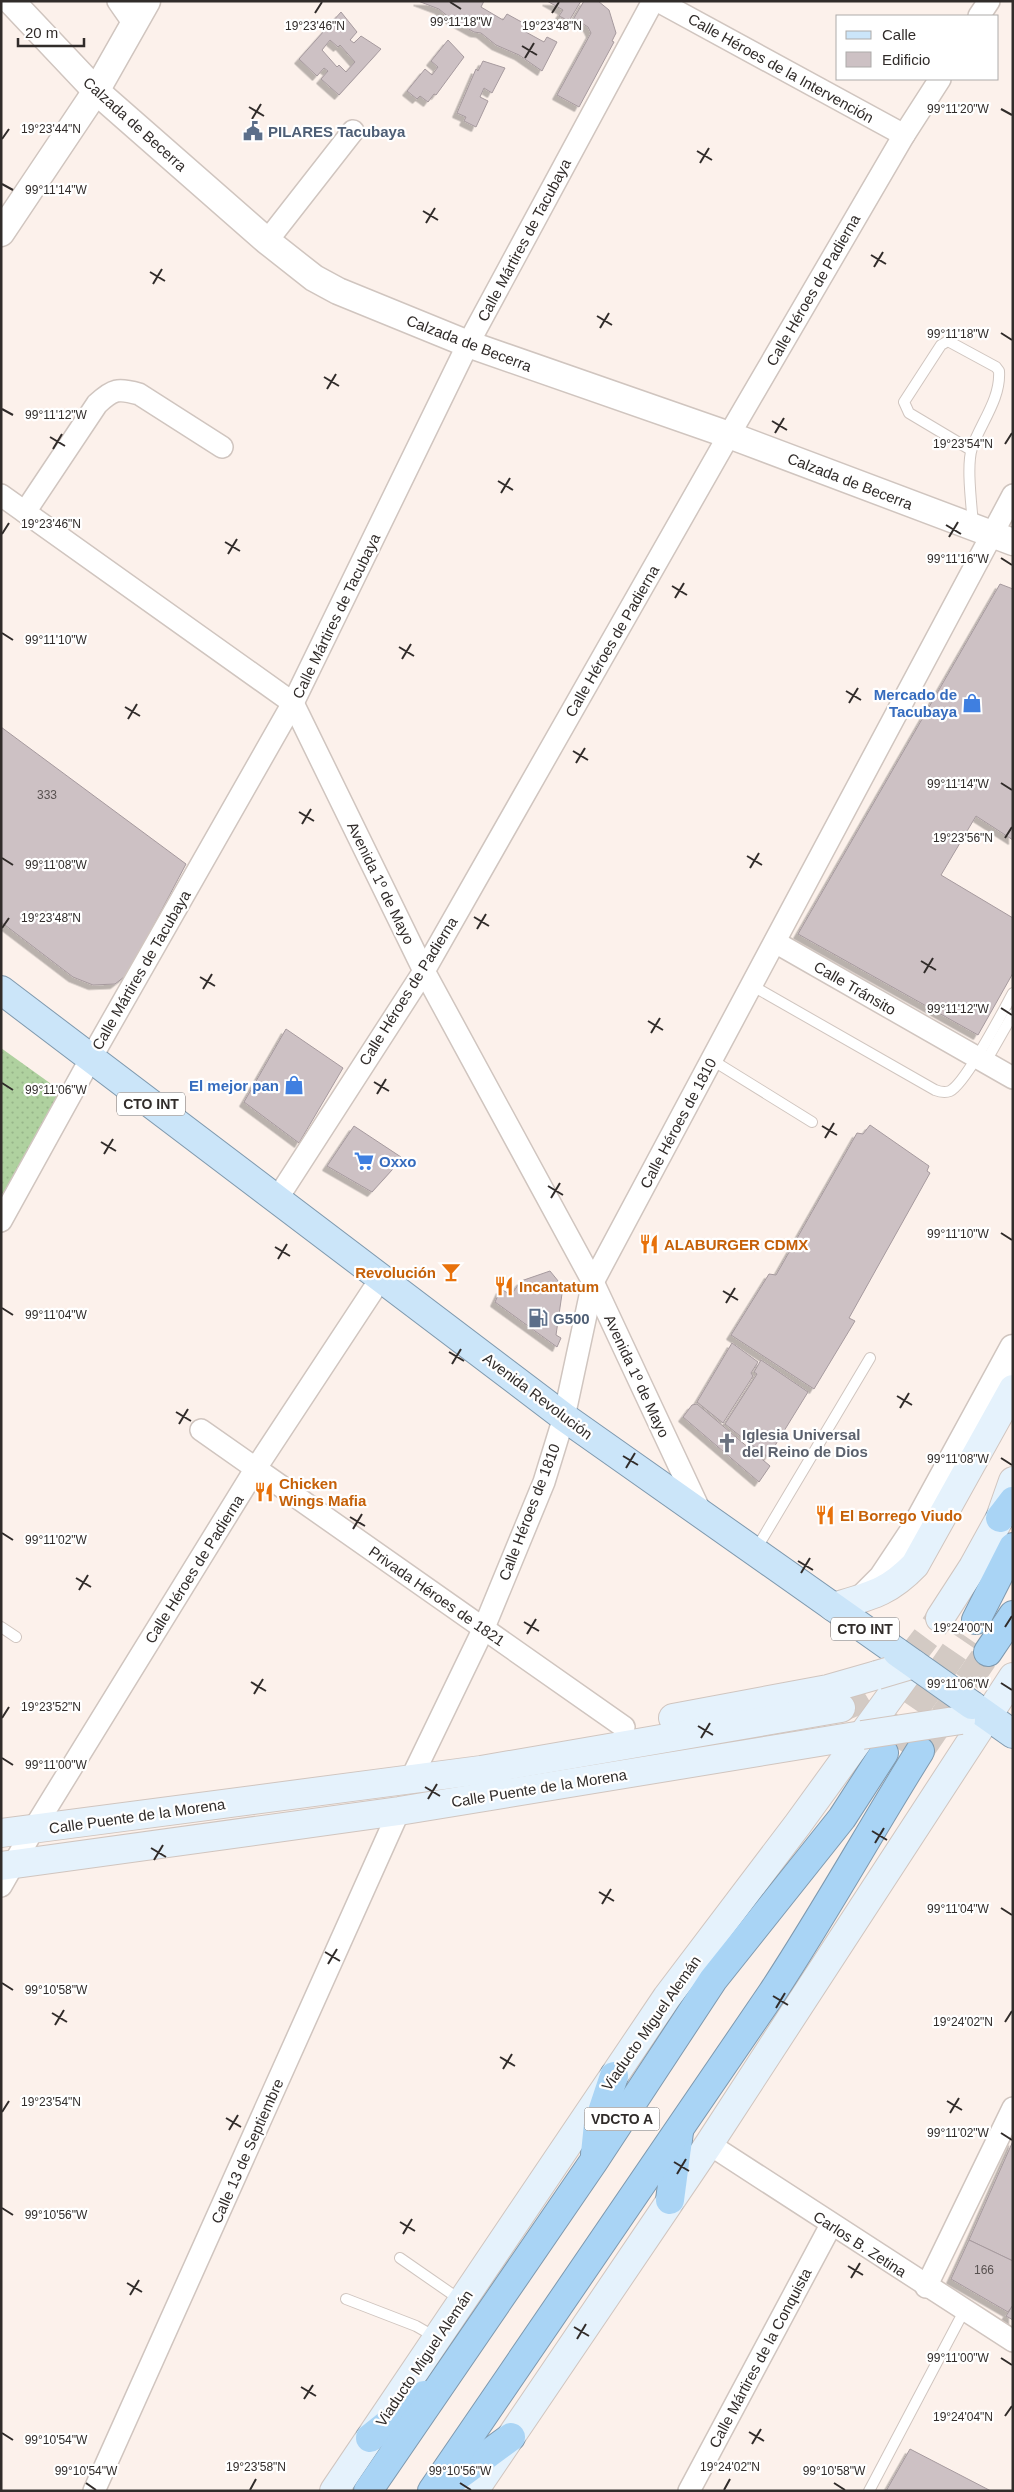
<svg xmlns="http://www.w3.org/2000/svg" width="1014" height="2492" font-family="Helvetica,sans-serif">
	<style>
		.grass { fill: url(#grass-dots) }
		.building { fill: #cdc1c4; stroke: #a69a9e; fill-rule: evenodd; filter: url(#shadow) }
		.lines { fill: none; stroke-linecap: round; stroke-linejoin: round }
		.secondary-tunnel { stroke: #d3cac4; stroke-width: 28; stroke-dasharray: 28 14; stroke-linecap: butt }
		.motorway-tunnel { stroke: #d3cac4; stroke-width: 28; stroke-dasharray: 28 14; stroke-linecap: butt }
		.service-casing { stroke: #d0c5bf; stroke-width: 12 }
		.minor-casing { stroke: #d0c5bf; stroke-width: 24 }
		.tertiary-casing { stroke: #d0c5bf; stroke-width: 29 }
		.secondary-casing { stroke: #d0c5bf; stroke-width: 30 }
		.primary-casing { stroke: #7f99ae; stroke-width: 30 }
		.motorway-casing { stroke: #7f99ae; stroke-width: 30 }
		.service { stroke: #fff; stroke-width: 10 }
		.minor { stroke: #fff; stroke-width: 21 }
		.tertiary { stroke: #fff; stroke-width: 26 }
		.secondary { stroke: #e5f2fc; stroke-width: 28 }
		.primary { stroke: #cbe5f9; stroke-width: 28 }
		.motorway { stroke: #a9d4f5; stroke-width: 28 }
		.secondary-bridge-casing { stroke: #d0c5bf; stroke-width: 30; stroke-linecap: butt }
		.primary-bridge-casing { stroke: #7f99ae; stroke-width: 30; stroke-linecap: butt }
		.secondary-bridge { stroke: #e5f2fc; stroke-width: 28 }
		.primary-bridge { stroke: #cbe5f9; stroke-width: 28 }
		.ticks { fill: none; stroke: #312c2a; stroke-width: 2 }
		.labels { text-anchor: middle; dominant-baseline: central; stroke-width: 4.5; stroke-linejoin: round; paint-order: stroke }
		.number-label { font-size: 12px; fill: #585150 }
		.shield { fill: #fff; stroke: #6f6b6a; stroke-width: 1 }
		.shield-label { font-size: 14px; font-weight: bold; fill: #312c2a }
		.street-label { font-size: 15px; fill: #312c2a; stroke: #fff }
		.service-label { font-size: 15px; font-weight: bold; fill: #4e5e75; stroke: #fff; text-anchor: start }
		.shop-label { font-size: 15px; font-weight: bold; fill: #366cbe; stroke: #fff; text-anchor: end }
		.food-label { font-size: 15px; font-weight: bold; fill: #c56008; stroke: #fff; text-anchor: start }
		.worship-label { font-size: 15px; font-weight: bold; fill: #5b616d; stroke: #fff; text-anchor: start }
		.ticks-label { font-size: 12px; text-anchor: middle; fill: #312c2a; stroke: #fff; stroke-width: 4.5; stroke-linejoin: round; paint-order: stroke }
	</style>
	<defs>
		<pattern id="grass-dots" width="8" height="8" patternUnits="userSpaceOnUse" patternTransform="scale(1.25)"><rect width="8" height="8" fill="#afd19f"/><path d="M2 2h.1M6 6h.1" fill="none" stroke="#97b489" stroke-width="1.8" stroke-linecap="round"/></pattern>
		<filter id="shadow"><feDropShadow dx="-4.5" dy="4.5" stdDeviation="0" flood-color="#0004"/></filter>
	</defs>
	<rect width="100%" height="100%" fill="#fcf1eb"/>
	<path class="grass" d="M1 1048 61 1091 4 1195 1 1194Z"/>
	<g class="building">
		<path d="M418 1H484L481 7 503 20 507 14 527 25 524 31 544 42 547 37 557 42 542 71 519 55 496 45 481 33 474 32 451 19 439 9Z"/>
		<path d="M547 1H581L569 21 559 16 563 10Z"/>
		<path d="M584 1H598L609 10 616 33 612 41 614 42 579 107 557 95 591 33 588 27 574 18Z"/>
		<path d="M341 12 357 32 350 40 354 43 361 36 381 49 339 95 321 79 328 71 324 68 317 76 299 59ZM330 40 338 47 340 45 355 62 346 72 339 65 337 67 322 50Z"/>
		<path d="M448 40 464 57 436 95 434 94 428 102 420 96 417 99 407 91 425 69 432 75 438 67 431 61Z"/>
		<path d="M483 61 505 68 492 93 484 88 480 97 488 101 476 127 464 121 466 117 457 113 476 69 478 71Z"/>
		<path d="M1000 584 1013 589V840L976 816 941 875 1013 918V973L978 1035 798 934Z"/>
		<path d="M1 727 186 864 128 974 115 984 93 985 73 977 1 922Z"/>
		<path d="M286 1029 343 1068 299 1143 244 1102Z"/>
		<path d="M870 1125 929 1166 927 1171 930 1173 849 1318 855 1321 814 1389 731 1335 769 1274 776 1275 857 1133 863 1134Z"/>
		<path d="M354 1126 401 1157 392 1170 372 1192 327 1166Z"/>
		<path d="M550 1271 563 1287 556 1335 561 1338 557 1347 495 1302 501 1289 511 1295 521 1281Z"/>
		<path d="M732 1343 758 1362 751 1373 753 1376 723 1423 697 1402Z"/>
		<path d="M761 1360 808 1392 768 1457 752 1445 757 1436 750 1432 744 1439 725 1424 757 1374 754 1372Z"/>
		<path d="M697 1404 770 1466 759 1482 683 1417 692 1405Z"/>
		<path d="M1013 2141V2261L969 2240Z"/>
		<path d="M969 2240 1013 2261V2305L1008 2312 951 2279Z"/>
		<path d="M1013 2305V2320L1006 2316Z"/>
		<path d="M910 2449 991 2491H886Z"/>
	</g>
	<g class="lines">
		<path class="secondary-tunnel" d="M841 1708C887 1691 913 1656 940 1618"/>
		<g class="motorway-tunnel">
			<path d="M891 1744 965 1636"/>
			<path d="M920 1751 988 1652"/>
		</g>
		<defs>
			<g id="service">
				<path d="M971 450 909 413 904 402 941 345 948 341 996 367 999 371C1001 399 980 424 972 448 966 466 972 507 973 526"/>
				<path d="M751 985 935 1090C940 1092 945 1093 950 1091 966 1083 1003 1011 1013 993"/>
				<path d="M712 1060 812 1122"/>
				<path d="M985 1063 1013 1014"/>
				<path d="M755 1551 870 1358"/>
				<path d="M1 1627 16 1637"/>
				<path d="M400 2258 462 2301"/>
				<path d="M346 2299 416 2326 437 2338"/>
				<path d="M869 2491 964 2311"/>
			</g>
			<g id="minor">
				<path d="M118 1 134 24"/>
				<path d="M658 1 904 135"/>
				<path d="M979 16 989 1"/>
				<path d="M267 241 353 131"/>
				<path d="M1 495 293 703 424 971 593 1282 702 1515"/>
				<path d="M25 512 97 404C113 389 118 388 139 394L222 447"/>
				<path d="M775 942 1013 1078"/>
				<path d="M277 1199 424 971 729 435 904 135 940 79"/>
				<path d="M1 1221 91 1058 293 703 468 344 653 1"/>
				<path d="M201 1430 624 1727"/>
				<path d="M411 1779 483 1630 544 1482 564 1417 593 1282 1013 495"/>
				<path d="M1 1886 33 1830 256 1468 381 1278"/>
				<path d="M709 2144 1013 2341"/>
				<path d="M926 2287 1013 2108"/>
				<path d="M94 2491 399 1811"/>
				<path d="M689 2491 831 2225"/>
			</g>
			<g id="tertiary">
				<path d="M11 1 96 91 267 241 314 278 338 291 468 344 729 435 1013 542"/>
				<path d="M1 233 96 91 147 1"/>
				<path d="M863 1597 882 1578 912 1533 1013 1348"/>
			</g>
			<g id="secondary">
				<path d="M833 1607C870 1596 888 1593 915 1565L1013 1389"/>
				<path d="M940 1618 973 1567 1000 1518 1013 1481"/>
				<path d="M673 1718 828 1689 877 1675"/>
				<path d="M1 1833 481 1770 841 1708"/>
				<path d="M1 1866 399 1811 862 1735"/>
				<path d="M334 2491 667 1997 798 1824 914 1664"/>
				<path d="M474 2491 709 2144 1013 1677"/>
			</g>
			<g id="primary">
				<path d="M1 990 564 1417 897 1652"/>
				<path d="M972 1705 1013 1734"/>
			</g>
			<g id="motorway">
				<path d="M1000 1518 1013 1501"/>
				<path d="M976 1620 1013 1547"/>
				<path d="M988 1652 1013 1615"/>
				<path d="M595 2154 598 2124 614 2076"/>
				<path d="M670 2200 679 2132"/>
				<path d="M370 2438 424 2395"/>
				<path d="M443 2487 511 2437"/>
				<path d="M368 2491 594 2161 713 1980 842 1818 884 1753"/>
				<path d="M432 2491 772 1993C824 1914 870 1831 920 1751"/>
			</g>
		</defs>
		<use href="#service" class="service-casing"/>
		<use href="#minor" class="minor-casing"/>
		<use href="#tertiary" class="tertiary-casing"/>
		<use href="#secondary" class="secondary-casing"/>
		<use href="#primary" class="primary-casing"/>
		<use href="#motorway" class="motorway-casing"/>
		<use href="#service" class="service"/>
		<use href="#minor" class="minor"/>
		<use href="#tertiary" class="tertiary"/>
		<use href="#secondary" class="secondary"/>
		<use href="#primary" class="primary"/>
		<use href="#motorway" class="motorway"/>
		<defs>
			<g id="secondary-bridge">
				<path d="M877 1675 914 1664"/>
				<path d="M862 1735 961 1720"/>
			</g>
			<path id="primary-bridge" d="M897 1652 972 1705"/>
		</defs>
		<use href="#secondary-bridge" class="secondary-bridge-casing"/>
		<use href="#primary-bridge" class="primary-bridge-casing"/>
		<use href="#secondary-bridge" class="secondary-bridge"/>
		<use href="#primary-bridge" class="primary-bridge"/>
	</g>
	<path class="ticks" d="M450 2 461 9M315 13 322 2M552 13 559 2M522 46 537 55M525 58 534 43M249 107 264 116M1001 109 1012 115M252 119 261 104M2 139 9 129M697 151 712 160M700 163 709 148M2 184 13 190M423 211 438 220M426 223 435 208M871 255 886 264M874 267 883 252M150 272 165 281M153 284 162 269M597 316 612 325M600 328 609 313M1001 333 1012 340M324 377 339 386M327 389 336 374M2 409 13 415M772 421 787 430M775 433 784 418M50 437 65 446M1005 444 1012 433M53 449 62 434M498 481 513 490M501 493 510 478M946 525 961 534M2 534 9 523M949 537 958 522M225 542 240 551M228 554 237 539M1001 558 1012 565M672 586 687 595M675 598 684 583M2 633 13 640M399 647 414 656M402 659 411 644M846 691 861 700M849 703 858 688M125 707 140 716M128 719 137 704M573 751 588 760M576 763 585 748M1001 783 1012 790M299 812 314 821M302 824 311 809M1005 838 1012 827M747 856 762 865M2 858 13 865M750 868 759 853M474 917 489 926M2 928 9 918M477 929 486 914M921 961 936 970M924 973 933 958M200 977 215 986M203 989 212 974M1001 1008 1012 1015M648 1021 663 1030M651 1033 660 1018M374 1082 389 1091M2 1083 13 1090M377 1094 386 1079M822 1126 837 1135M825 1138 834 1123M101 1142 116 1151M104 1154 113 1139M548 1186 563 1195M551 1198 560 1183M1001 1233 1012 1240M275 1247 290 1256M278 1259 287 1244M723 1291 738 1300M726 1303 735 1288M2 1308 13 1315M449 1352 464 1361M452 1364 461 1349M897 1396 912 1405M900 1408 909 1393M176 1412 191 1421M179 1424 188 1409M623 1456 638 1465M1001 1458 1012 1465M626 1468 635 1453M350 1517 365 1526M353 1529 362 1514M2 1533 13 1540M798 1561 813 1570M801 1573 810 1558M76 1578 91 1587M79 1590 88 1575M524 1622 539 1631M1005 1627 1012 1616M527 1634 536 1619M251 1682 266 1691M1001 1683 1012 1690M254 1694 263 1679M2 1718 9 1707M698 1726 713 1735M701 1738 710 1723M2 1758 13 1765M425 1787 440 1796M428 1799 437 1784M872 1831 887 1840M875 1843 884 1828M151 1848 166 1857M154 1860 163 1845M599 1892 614 1901M602 1904 611 1889M1001 1908 1012 1915M325 1952 340 1961M328 1964 337 1949M2 1983 13 1990M773 1996 788 2005M776 2008 785 1993M52 2013 67 2022M1005 2022 1012 2011M55 2025 64 2010M500 2057 515 2066M503 2069 512 2054M947 2101 962 2110M2 2112 9 2101M950 2113 959 2098M226 2118 241 2127M229 2130 238 2115M1001 2133 1012 2140M674 2162 689 2171M677 2174 686 2159M2 2208 13 2215M400 2222 415 2231M403 2234 412 2219M848 2266 863 2275M851 2278 860 2263M127 2283 142 2292M130 2295 139 2280M574 2327 589 2336M577 2339 586 2324M1001 2358 1012 2365M301 2387 316 2396M304 2399 313 2385M1005 2416 1012 2406M749 2432 764 2441M2 2433 13 2440M752 2444 761 2429M86 2483 96 2490M460 2483 471 2490M834 2483 845 2490M250 2490 256 2479M724 2490 730 2479"/>
	<defs>
		<symbol id="civic-bare" viewBox="-9 -9 18 18"><path d="M-.6-6.5H3V-4.5H.6V-3L4-1V1h2V6H-6V1h2V-1L-.6-3ZM-1.2 2.5V6h2.4V2.5Z" fill="#5c6f8a" stroke="#fff" stroke-width="2.5" paint-order="stroke"/></symbol>
		<symbol id="shop-bare" viewBox="-9 -9 18 18"><path d="M-5-2.5h2.3a2.7 3.5 0 0 1 5.4 0H5L5.5 6h-11ZM-1.5-2.5h3a1.5 2.3 0 0 0-3 0Z" fill="#3f7fe0" stroke="#fff" stroke-width="2.5" paint-order="stroke"/></symbol>
		<symbol id="supermarket-bare" viewBox="-9 -9 18 18"><path d="M-6-5.5h2.5l.6 2H6L4.5 2H-2.5L-4.4-4H-6ZM-1.5 3.2a1.3 1.3 0 1 0 .1 0ZM3 3.2a1.3 1.3 0 1 0 .1 0Z" fill="#3f7fe0" stroke="#fff" stroke-width="2.5" paint-order="stroke"/></symbol>
		<symbol id="restaurant-bare" viewBox="-9 -9 18 18"><path d="M-5-6h1v4h1v-4h1v4h1v-4h1v5L-1.5 .5V6h-2V.5L-5-1ZM5-6V6H3V1.5H1.5Q1.5-4 5-6Z" fill="#e8710a" stroke="#fff" stroke-width="2.5" paint-order="stroke"/></symbol>
		<symbol id="bar-bare" viewBox="-9 -9 18 18"><path d="M-6-5H6L.8 .8V4.5H3.5V6h-7V4.5H-.8V.8Z" fill="#e8710a" stroke="#fff" stroke-width="2.5" paint-order="stroke"/></symbol>
		<symbol id="fuel-bare" viewBox="-9 -9 18 18"><path d="M-5.5-6h7V0h2V4h1.3V-2.5L3-4.5l.8-.8L6-3V5H2.5V1h-1V6h-7ZM-4.2-4.7v3.2H.2V-4.7Z" fill="#5c6f8a" stroke="#fff" stroke-width="2.5" paint-order="stroke"/></symbol>
		<symbol id="church-bare" viewBox="-9 -9 18 18"><path d="M-1.2-6h2.4v3.5h3.3v2.4h-3.3V6h-2.4V-.1h-3.3v-2.4h3.3Z" fill="#6b7280" stroke="#fff" stroke-width="2.5" paint-order="stroke"/></symbol>
	</defs>
	<g fill-rule="evenodd">
		<use href="#civic-bare" x="239" y="117" width="28" height="28"/>
		<use href="#shop-bare" x="958" y="689" width="28" height="28"/>
		<use href="#shop-bare" x="280" y="1071" width="28" height="28"/>
		<use href="#supermarket-bare" x="350" y="1147" width="28" height="28"/>
		<use href="#restaurant-bare" x="635" y="1230" width="28" height="28"/>
		<use href="#bar-bare" x="437" y="1258" width="28" height="28"/>
		<use href="#restaurant-bare" x="490" y="1272" width="28" height="28"/>
		<use href="#fuel-bare" x="524" y="1304" width="28" height="28"/>
		<use href="#church-bare" x="713" y="1429" width="28" height="28"/>
		<use href="#restaurant-bare" x="250" y="1478" width="28" height="28"/>
		<use href="#restaurant-bare" x="811" y="1501" width="28" height="28"/>
	</g>
	<g class="labels">
		<g class="number-label">
			<text x="47" y="795">333</text>
			<text x="984" y="2270">166</text>
		</g>
		<g class="shield">
			<rect x="117" y="1092.5" width="68" height="23" rx="4"/>
			<rect x="831" y="1617.5" width="68" height="23" rx="4"/>
			<rect x="584.5" y="2107.5" width="75" height="23" rx="4"/>
		</g>
		<g class="shield-label">
			<text x="151" y="1104">CTO INT</text>
			<text x="865" y="1629">CTO INT</text>
			<text x="622" y="2119">VDCTO A</text>
		</g>
		<g class="street-label">
			<text transform="translate(781 68) rotate(29)">Calle Héroes de la Intervención</text>
			<text transform="translate(135 124) rotate(42)">Calzada de Becerra</text>
			<text transform="translate(524 240) rotate(-62)">Calle Mártires de Tacubaya</text>
			<text transform="translate(813 290) rotate(-60)">Calle Héroes de Padierna</text>
			<text transform="translate(469 343) rotate(21)">Calzada de Becerra</text>
			<text transform="translate(850 481) rotate(21)">Calzada de Becerra</text>
			<text transform="translate(336 616) rotate(-64)">Calle Mártires de Tacubaya</text>
			<text transform="translate(612 641) rotate(-60)">Calle Héroes de Padierna</text>
			<text transform="translate(381 883) rotate(64)">Avenida 1º de Mayo</text>
			<text transform="translate(141 970) rotate(-60)">Calle Mártires de Tacubaya</text>
			<text transform="translate(855 988) rotate(30)">Calle Tránsito</text>
			<text transform="translate(408 991) rotate(-58)">Calle Héroes de Padierna</text>
			<text transform="translate(678 1123) rotate(-62)">Calle Héroes de 1810</text>
			<text transform="translate(637 1376) rotate(65)">Avenida 1º de Mayo</text>
			<text transform="translate(538 1396) rotate(37)">Avenida Revolución</text>
			<text transform="translate(529 1512) rotate(-69)">Calle Héroes de 1810</text>
			<text transform="translate(194 1569) rotate(-58)">Calle Héroes de Padierna</text>
			<text transform="translate(437 1596) rotate(35)">Privada Héroes de 1821</text>
			<text transform="translate(539 1788) rotate(-9)">Calle Puente de la Morena</text>
			<text transform="translate(137 1816) rotate(-8)">Calle Puente de la Morena</text>
			<text transform="translate(651 2023) rotate(-55)">Viaducto Miguel Alemán</text>
			<text transform="translate(247 2151) rotate(-66)">Calle 13 de Septiembre</text>
			<text transform="translate(860 2244) rotate(33)">Carlos B. Zetina</text>
			<text transform="translate(424 2358) rotate(-56)">Viaducto Miguel Alemán</text>
			<text transform="translate(760 2358) rotate(-62)">Calle Mártires de la Conquista</text>
		</g>
		<g class="service-label">
			<text x="268" y="131">PILARES Tacubaya</text>
			<text x="553" y="1318">G500</text>
		</g>
		<g class="shop-label">
			<text x="957" y="694">Mercado de<tspan x="957" dy="17">Tacubaya</tspan></text>
			<text x="279" y="1085">El mejor pan</text>
			<text x="379" y="1161" text-anchor="start">Oxxo</text>
		</g>
		<g class="food-label">
			<text x="664" y="1244">ALABURGER CDMX</text>
			<text x="436" y="1272" text-anchor="end">Revolución</text>
			<text x="519" y="1286">Incantatum</text>
			<text x="279" y="1483">Chicken<tspan x="279" dy="17">Wings Mafia</tspan></text>
			<text x="840" y="1515">El Borrego Viudo</text>
		</g>
		<g class="worship-label">
			<text x="742" y="1434">Iglesia Universal<tspan x="742" dy="17">del Reino de Dios</tspan></text>
		</g>
	</g>
	<g class="ticks-label">
		<text x="461" y="26">99°11'18"W</text>
		<text x="315" y="30">19°23'46"N</text>
		<text x="552" y="30">19°23'48"N</text>
		<text x="958" y="113">99°11'20"W</text>
		<text x="51" y="133">19°23'44"N</text>
		<text x="56" y="194">99°11'14"W</text>
		<text x="958" y="338">99°11'18"W</text>
		<text x="56" y="419">99°11'12"W</text>
		<text x="963" y="448">19°23'54"N</text>
		<text x="51" y="528">19°23'46"N</text>
		<text x="958" y="563">99°11'16"W</text>
		<text x="56" y="644">99°11'10"W</text>
		<text x="958" y="788">99°11'14"W</text>
		<text x="963" y="842">19°23'56"N</text>
		<text x="56" y="869">99°11'08"W</text>
		<text x="51" y="922">19°23'48"N</text>
		<text x="958" y="1013">99°11'12"W</text>
		<text x="56" y="1094">99°11'06"W</text>
		<text x="958" y="1238">99°11'10"W</text>
		<text x="56" y="1319">99°11'04"W</text>
		<text x="958" y="1463">99°11'08"W</text>
		<text x="56" y="1544">99°11'02"W</text>
		<text x="963" y="1632">19°24'00"N</text>
		<text x="958" y="1688">99°11'06"W</text>
		<text x="51" y="1711">19°23'52"N</text>
		<text x="56" y="1769">99°11'00"W</text>
		<text x="958" y="1913">99°11'04"W</text>
		<text x="56" y="1994">99°10'58"W</text>
		<text x="963" y="2026">19°24'02"N</text>
		<text x="51" y="2106">19°23'54"N</text>
		<text x="958" y="2137">99°11'02"W</text>
		<text x="56" y="2219">99°10'56"W</text>
		<text x="958" y="2362">99°11'00"W</text>
		<text x="963" y="2421">19°24'04"N</text>
		<text x="56" y="2444">99°10'54"W</text>
		<text x="256" y="2471">19°23'58"N</text>
		<text x="730" y="2471">19°24'02"N</text>
		<text x="86" y="2475">99°10'54"W</text>
		<text x="460" y="2475">99°10'56"W</text>
		<text x="834" y="2475">99°10'58"W</text>
	</g>
	<rect width="1014" height="2492" fill="none" stroke="#312c2a" stroke-width="5"/>
	<rect x="836" y="15" width="162" height="65" fill="#ffffff" stroke="#adabaa"/>
	<rect x="846" y="31" width="25" height="8" fill="#cbe5f9" stroke="#adabaa"/>
	<text x="882" y="40" font-size="15" fill="#312c2a">Calle</text>
	<rect x="846" y="52" width="25" height="15" fill="#cdc1c4" stroke="#adabaa"/>
	<text x="882" y="65" font-size="15" fill="#312c2a">Edificio</text>
	<path d="M18 38v8h66v-8" fill="none" stroke="#312c2a" stroke-width="2.5"/>
	<text x="25" y="38" font-size="15" fill="#312c2a" stroke="#ffffff" stroke-width="4" paint-order="stroke">20 m</text>
</svg>
